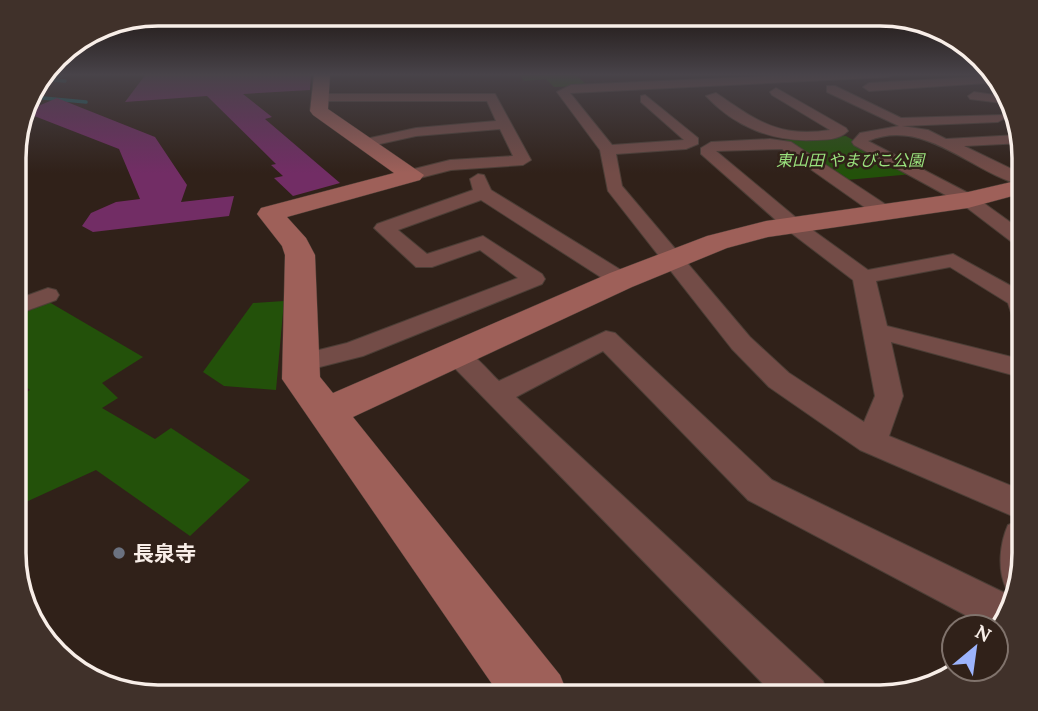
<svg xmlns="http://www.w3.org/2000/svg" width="1038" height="711" font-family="Lora,'Noto Sans JP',serif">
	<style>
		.green { fill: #23510a }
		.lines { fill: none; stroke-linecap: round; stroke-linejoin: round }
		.stream { stroke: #146569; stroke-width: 3.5 }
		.building { fill: #722d65 }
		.street-casing { stroke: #4c3e36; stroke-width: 2 }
		.secondary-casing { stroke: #4c3e36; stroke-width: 1 }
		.street { fill: #734c47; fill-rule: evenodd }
		.secondary { fill: #9e6059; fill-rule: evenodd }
		.worship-dot { fill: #6b7280; stroke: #302119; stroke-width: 2.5 }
		.labels { text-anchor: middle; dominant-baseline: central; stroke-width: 5; stroke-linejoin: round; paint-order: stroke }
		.far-park-label { font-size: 16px; font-style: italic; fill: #99e17d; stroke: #302119 }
		.near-poi-label { font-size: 21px; font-weight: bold; fill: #f8eee8; stroke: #302119; text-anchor: start }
		.rim { fill: none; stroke: #f8eee8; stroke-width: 3.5 }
	</style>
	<rect width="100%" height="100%" fill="#302119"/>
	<g class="green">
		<path d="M519 74H575L588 86 554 87 546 79 524 81Z"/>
		<path d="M846 136 913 174 846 180 783 140Z"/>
		<path d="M284 301 276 390 224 386 203 372 253 303Z"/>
		<path d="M49 302 143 357 102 383 118 398 102 408 155 439 171 428 250 480 190 536 96 470 15 507V398L30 390 15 378V317Z"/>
	</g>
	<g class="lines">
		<g class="stream">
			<path d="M62 81H65L52 80 65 74"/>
			<path d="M43 98 86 102"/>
		</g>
	</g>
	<g class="building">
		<path d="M146 74H311L310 90 243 94 272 117 265 119 340 183 293 196 274 178 283 176 271 165 276 164 207 96 125 102Z"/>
		<path d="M57 98 155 137 187 185 181 202 234 196 229 216 93 232 82 226 91 213 116 202 140 199 119 149 24 112Z"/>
	</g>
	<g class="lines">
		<defs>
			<g id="street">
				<path d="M818 74H894L888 77 570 93 612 145 684 140 641 102V96L645 95 698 138V144L686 149 616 154 622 186 750 337 789 373 864 422 875 396 853 280 786 229 701 154V148L711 142 770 139 791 142 891 208 893 212 891 216H877L782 149 716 151 800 221 868 270 953 254 1024 293V327L1015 325 1008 303 950 267 876 281 887 326 1024 360V378L891 342 903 396 889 436 1024 491V521L860 450 769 387 732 349 608 191 600 150 557 92 571 85Z"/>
				<path d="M996 76 1001 82 869 91 863 87 869 83Z"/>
				<path d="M827 86H835L901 118 1003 115 1005 118 998 122 902 126 928 130 946 139 1019 135 1021 143 964 146 1024 175V186C971 173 925 117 868 141L974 196 1024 232V248L1017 246 962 204 854 145 852 142 860 133 899 126 827 92Z"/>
				<path d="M776 88 846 128 848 131C839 140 825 140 813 140 772 142 734 126 706 96L716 93C757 121 779 138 830 130L772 95 770 92Z"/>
				<path d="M974 92 1008 97 1010 104 970 99 968 96Z"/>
				<path d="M314 94H495L531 160 523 165 451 170 412 180 406 179V171L450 160 513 156 500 129 416 136 366 147 361 146V140L416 128 496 121 487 101H318L312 97Z"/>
				<path d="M478 174 484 175 491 190 629 275 632 280 629 285H613L481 200 398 230 427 254 483 236 542 274 545 279 542 284 363 356 300 372 291 369 287 363 291 357 347 343 518 278 480 250 432 267H416L374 228 377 224 473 190 470 179Z"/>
				<path d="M48 288 56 290 59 295 56 300 15 315V300Z"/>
				<path d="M606 331 615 333 772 480 1011 596 998 632 996 627H988L748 500 603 351 516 397 823 681 829 697H776L442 355 446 349C468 343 484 367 499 381Z"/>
				<path d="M1021 520 1024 521V562L1013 591 1006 588C997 569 1000 543 1008 525Z"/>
			</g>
			<path id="secondary" d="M314 74H330L328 109 424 175 420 180 287 217 306 238 315 255 320 377 333 393 610 273 707 236 766 221 968 192 1024 179V193L968 208 768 237 727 248 632 287 353 417 560 675 569 697H501L282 379 285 255 282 246 257 214 261 208 394 173 313 115 310 111Z"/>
		</defs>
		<use href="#street" class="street-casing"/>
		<use href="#secondary" class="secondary-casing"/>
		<use href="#street" class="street"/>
		<use href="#secondary" class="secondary"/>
	</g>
	<linearGradient id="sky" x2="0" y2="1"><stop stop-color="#1a120e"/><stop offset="0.43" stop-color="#484349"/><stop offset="1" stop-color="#484349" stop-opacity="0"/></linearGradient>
	<rect width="1038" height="173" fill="url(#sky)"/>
	<circle class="worship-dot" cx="119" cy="553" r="7"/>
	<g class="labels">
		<g class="far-park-label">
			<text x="850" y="160">東山田 やまびこ公園</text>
		</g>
		<g class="near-poi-label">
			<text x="133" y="553">長泉寺</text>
		</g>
	</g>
	<path d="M0 0H1038V711H0ZM158 26H880A132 132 0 0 1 1012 158V553A132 132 0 0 1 880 685H158A132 132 0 0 1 26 553V158A132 132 0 0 1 158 26Z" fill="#40312a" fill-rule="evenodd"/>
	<path class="rim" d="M158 26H880A132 132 0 0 1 1012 158V553A132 132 0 0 1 880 685H158A132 132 0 0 1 26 553V158A132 132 0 0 1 158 26Z"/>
	<g transform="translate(975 648) rotate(29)"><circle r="33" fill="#302119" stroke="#80736c" stroke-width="2"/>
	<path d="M0-5L12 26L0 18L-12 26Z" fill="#9cb4fd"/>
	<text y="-10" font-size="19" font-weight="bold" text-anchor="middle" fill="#f8eee8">N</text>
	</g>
</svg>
